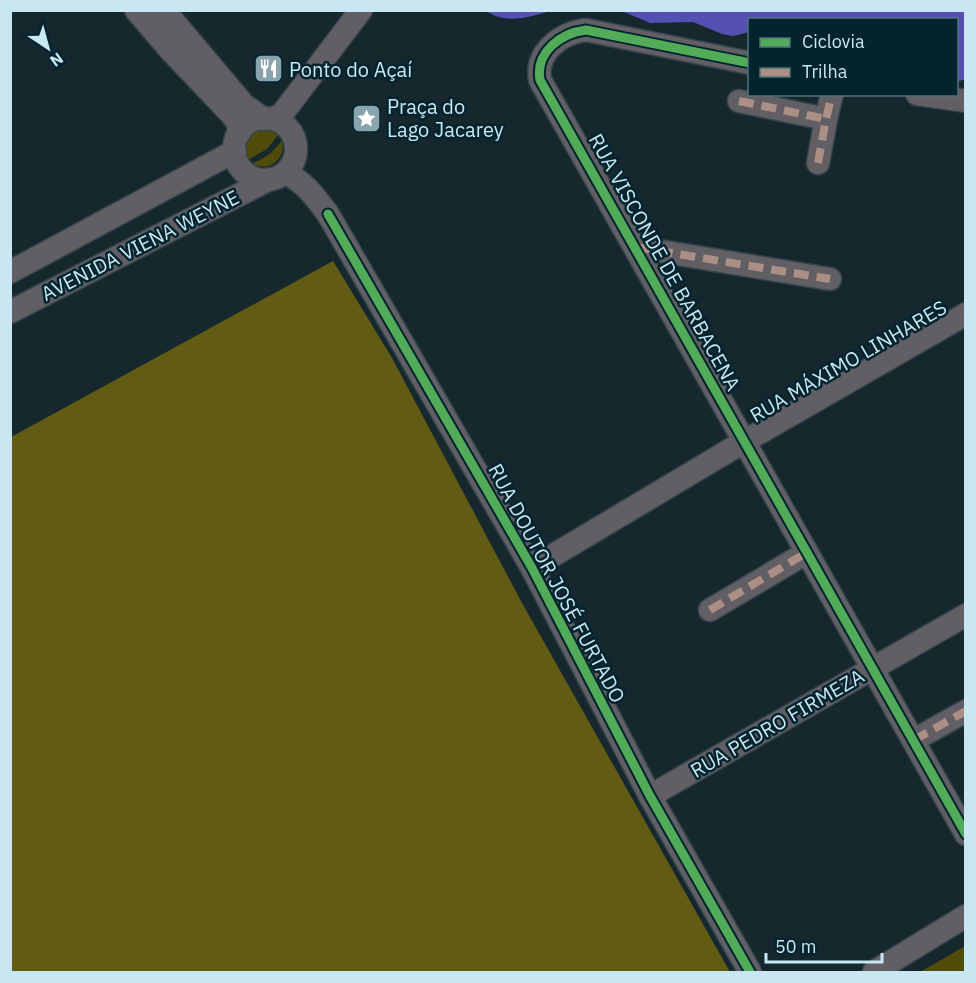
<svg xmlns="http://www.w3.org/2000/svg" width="976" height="983" font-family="'IBM Plex Sans',sans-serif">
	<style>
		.green { fill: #514b09 }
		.forest { fill: #615b14 }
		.water { fill: #5450b2 }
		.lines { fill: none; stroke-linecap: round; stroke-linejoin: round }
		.minor-casing { stroke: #34464c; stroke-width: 25 }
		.minor { stroke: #625f64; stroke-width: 22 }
		.quiet { stroke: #ac8f84; stroke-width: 8; stroke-dasharray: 15 8; stroke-linecap: butt }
		.cycleway-casing { stroke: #02242e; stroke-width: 13 }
		.cycleway { stroke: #51ab58; stroke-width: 9 }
		.labels { text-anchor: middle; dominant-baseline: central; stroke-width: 5; stroke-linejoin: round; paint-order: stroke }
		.poi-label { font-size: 20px; fill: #c8e7f2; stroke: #02242e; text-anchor: start }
		.street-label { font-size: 20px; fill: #c8e7f2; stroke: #02242e }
	</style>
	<rect width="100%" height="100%" fill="#16282e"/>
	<g class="green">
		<path d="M265 128 271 130 278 135 267 149 248 160C239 145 247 130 265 128Z"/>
		<path d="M282 141C286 160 269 172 252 164L270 154Z"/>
		<path d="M965 946V972H920Z"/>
	</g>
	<path class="forest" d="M333 261 392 358 522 603 730 972H11V437Z"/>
	<g class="water">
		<path d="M486 11V10L551 11C528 17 508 25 486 11Z"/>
		<path d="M622 11H965V79L957 82 956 20H750L749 32 733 36 722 34 693 22 650 23Z"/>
	</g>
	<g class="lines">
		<defs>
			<g id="minor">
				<path d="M136 10 172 52 232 115 238 123 239 134"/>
				<path d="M164 10 244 105 264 119"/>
				<path d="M750 63 586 30C561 33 535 52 540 80L966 834"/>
				<path d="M917 94 966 101"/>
				<path d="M739 101 826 119"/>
				<circle cx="265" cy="149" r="31"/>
				<path d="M272 119 282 114 361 10"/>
				<path d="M818 163 826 119 832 94"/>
				<path d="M285 173C305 182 315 197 328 214L532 568 650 796 750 972"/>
				<path d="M635 247 830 279"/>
				<path d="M10 272 235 151"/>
				<path d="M10 312 270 179"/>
				<path d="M532 568 745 441 966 314"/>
				<path d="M710 610 806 553"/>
				<path d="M914 740 966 711"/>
				<path d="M650 796 966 615"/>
				<path d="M874 972 966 916"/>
			</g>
		</defs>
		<use href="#minor" class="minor-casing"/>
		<use href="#minor" class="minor"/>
		<g class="quiet">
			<path d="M739 101 826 119"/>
			<path d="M818 163 826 119 832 94"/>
			<path d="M635 247 830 279"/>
			<path d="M710 610 806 553"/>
			<path d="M914 740 966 711"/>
		</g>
		<defs>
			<g id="cycleway">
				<path d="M750 63 586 30C561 33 535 52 540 80L966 834"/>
				<path d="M328 214 532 568 650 796 750 972"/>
			</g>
		</defs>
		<use href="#cycleway" class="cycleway-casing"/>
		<use href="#cycleway" class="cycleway"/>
	</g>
	<defs>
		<symbol id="restaurant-square" viewBox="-11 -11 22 22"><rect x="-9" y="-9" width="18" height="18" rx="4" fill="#8aa4ad" stroke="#02242e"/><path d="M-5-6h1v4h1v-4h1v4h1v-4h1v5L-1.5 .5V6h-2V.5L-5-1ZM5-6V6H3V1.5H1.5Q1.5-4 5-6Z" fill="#fff"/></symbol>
		<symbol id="sight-square" viewBox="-11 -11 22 22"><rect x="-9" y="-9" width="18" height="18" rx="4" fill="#8aa4ad" stroke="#02242e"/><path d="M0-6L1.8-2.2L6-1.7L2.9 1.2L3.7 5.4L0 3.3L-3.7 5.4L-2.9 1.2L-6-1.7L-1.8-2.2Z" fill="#fff"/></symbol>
	</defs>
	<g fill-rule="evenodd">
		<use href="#restaurant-square" x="252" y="52" width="33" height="33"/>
		<use href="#sight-square" x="350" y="102" width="33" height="33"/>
	</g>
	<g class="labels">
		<g class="poi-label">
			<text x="289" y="69">Ponto do Açaí</text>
			<text x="387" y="106">Praça do<tspan x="387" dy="23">Lago Jacarey</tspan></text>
		</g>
		<g class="street-label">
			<text transform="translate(140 245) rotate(-27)">AVENIDA VIENA WEYNE</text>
			<text transform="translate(665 262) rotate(61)">RUA VISCONDE DE BARBACENA</text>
			<text transform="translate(848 361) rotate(-30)">RUA MÁXIMO LINHARES</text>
			<text transform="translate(557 583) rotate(62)">RUA DOUTOR JOSÉ FURTADO</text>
			<text transform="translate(777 723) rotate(-30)">RUA PEDRO FIRMEZA</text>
		</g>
	</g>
	<rect width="976" height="983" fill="none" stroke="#c8e7f2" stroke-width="24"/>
	<rect x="748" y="18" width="210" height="78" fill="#02242e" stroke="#51727c" stroke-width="1.5"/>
	<rect x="760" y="38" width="30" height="9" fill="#51ab58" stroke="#51727c" stroke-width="1.5"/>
	<text x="802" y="48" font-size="18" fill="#c8e7f2">Ciclovia</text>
	<rect x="760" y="68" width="30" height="9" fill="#ac8f84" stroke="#51727c" stroke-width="1.5"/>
	<text x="802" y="78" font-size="18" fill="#c8e7f2">Trilha</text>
	<g transform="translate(48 48) rotate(144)" stroke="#02242e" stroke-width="4.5" paint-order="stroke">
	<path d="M0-4.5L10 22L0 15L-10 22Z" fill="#c8e7f2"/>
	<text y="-9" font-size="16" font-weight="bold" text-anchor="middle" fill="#c8e7f2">N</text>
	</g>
	<path d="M766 953v9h116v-9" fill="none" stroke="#c8e7f2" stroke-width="3"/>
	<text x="775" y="953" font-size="18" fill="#c8e7f2" stroke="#02242e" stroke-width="4.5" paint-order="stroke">50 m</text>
</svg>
